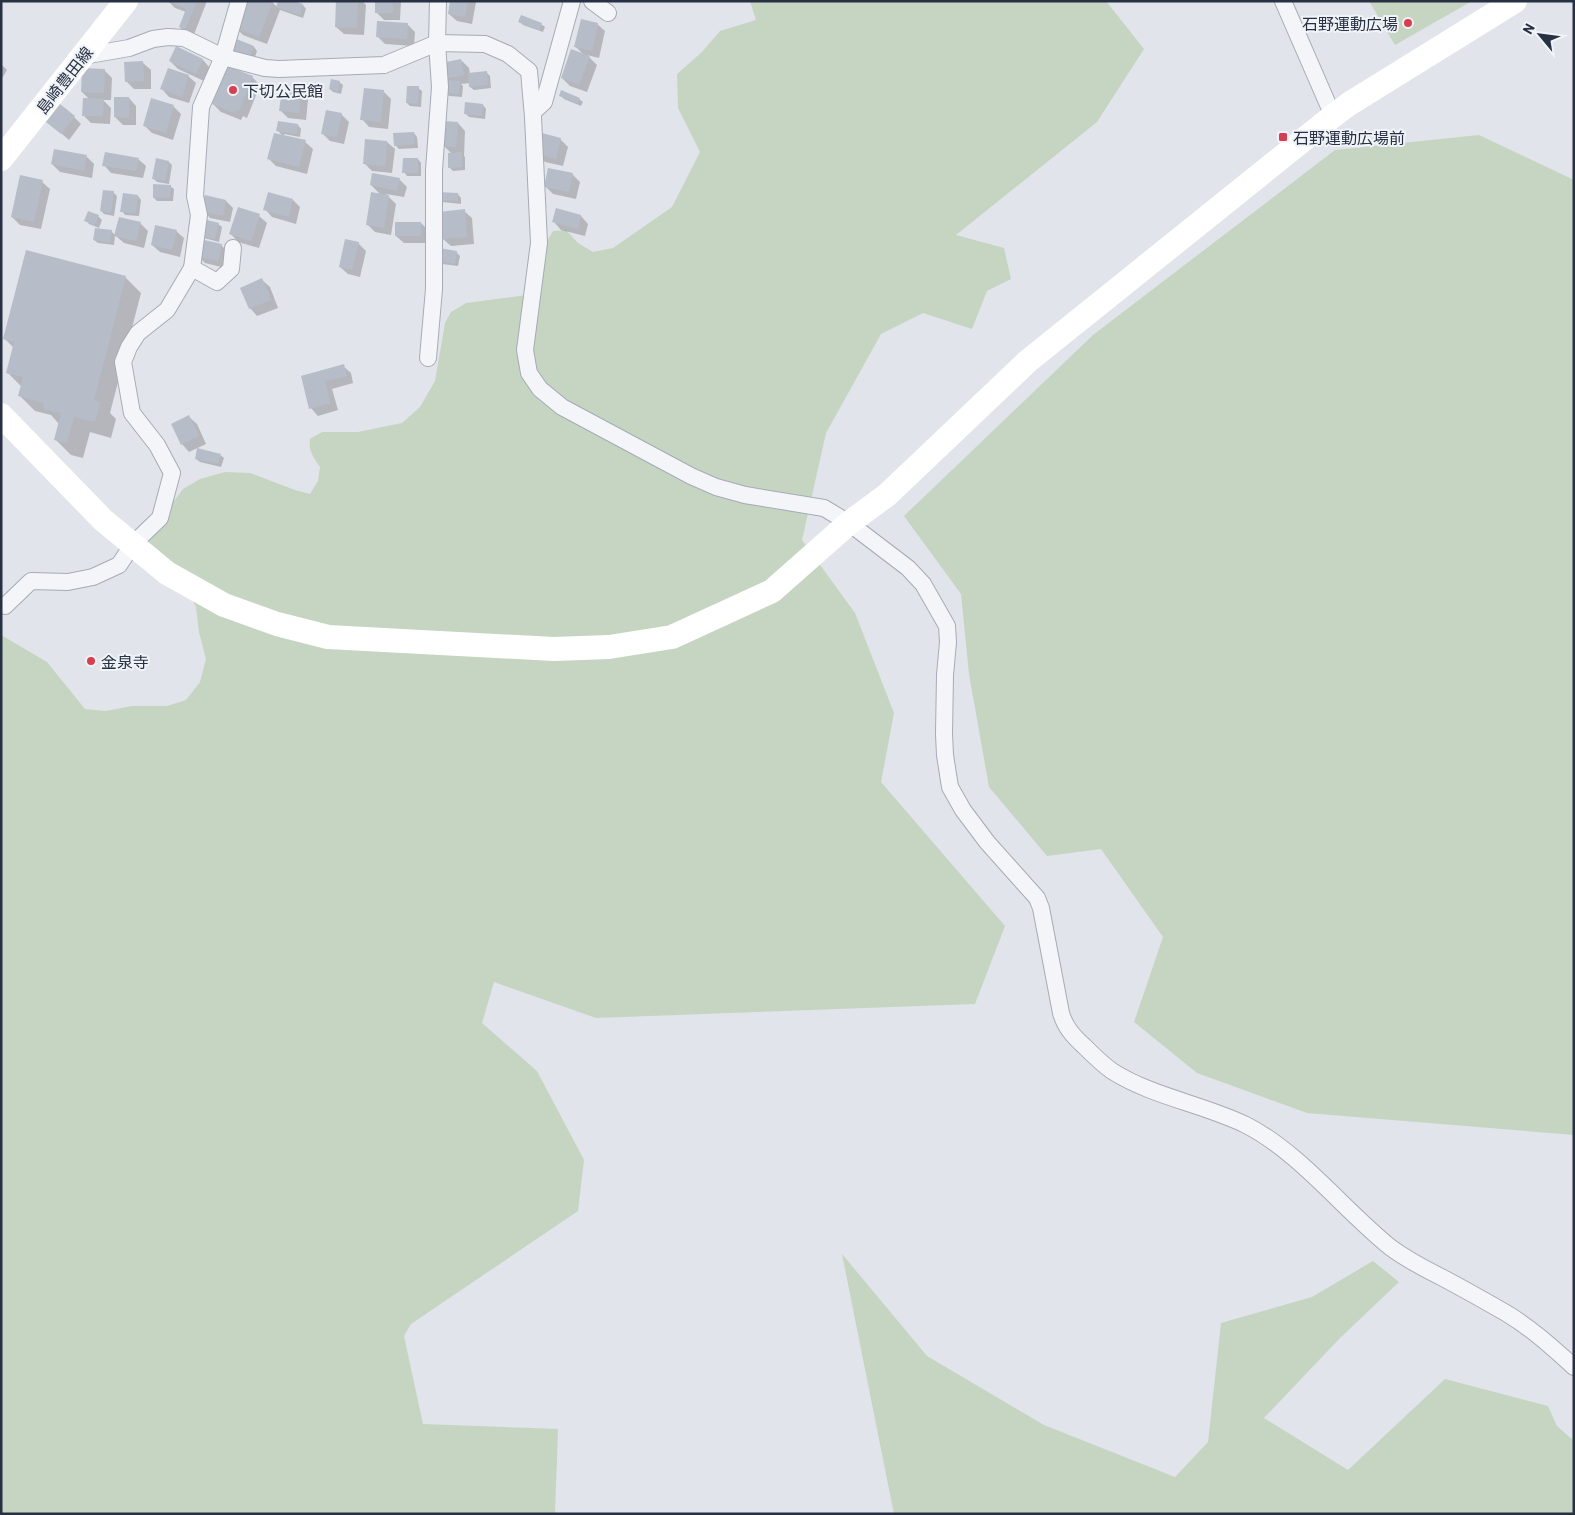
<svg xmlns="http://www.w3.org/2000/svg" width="1575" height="1515" font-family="Barlow,'Noto Sans JP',sans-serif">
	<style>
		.green { fill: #c5d5c1 }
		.shadow { fill: #0003 }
		.building { fill: #b7bdc8 }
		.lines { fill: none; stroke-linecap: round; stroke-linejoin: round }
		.street-casing { stroke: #a6abb5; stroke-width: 18 }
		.street { stroke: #f4f5f8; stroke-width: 16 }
		.secondary { stroke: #fff; stroke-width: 24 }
		.poi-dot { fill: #d73e50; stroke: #f0f3f7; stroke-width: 2 }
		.labels { text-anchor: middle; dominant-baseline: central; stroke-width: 4; stroke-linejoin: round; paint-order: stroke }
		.poi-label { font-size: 16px; fill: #283143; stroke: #f0f3f7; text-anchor: start }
		.street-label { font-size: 16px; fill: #283143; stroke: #f0f3f7 }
	</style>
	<rect width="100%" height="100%" fill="#e1e4ea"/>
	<g class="green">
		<path d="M750 1H1106L1144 49 1097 122 956 235 1004 248 1011 279 987 291 972 329 923 313 881 334 826 433 802 540 855 613 894 713 881 782 1005 926 975 1004 596 1018 494 982 482 1023 537 1071 584 1160 578 1211 411 1324 404 1336 423 1424 558 1429 555 1514H1V635L47 662 85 709 106 711 132 706H167L186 700 200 682 206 659 199 632 196 607 181 575 147 543 142 536 171 505 183 489 200 479 225 472 250 473 295 490 310 494 318 481 320 467C314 458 308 451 310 439L322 432H358L402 423 420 407 435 381 445 323 451 312 466 303 527 295 544 246 553 231 566 230 578 243 593 252 613 248 672 207 700 152 678 108 677 74 702 52 720 31 756 20Z"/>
		<path d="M1369 1H1472L1395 45Z"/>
		<path d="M1479 135 1574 180V1135L1307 1113 1197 1073 1134 1022 1163 937 1101 849 1047 856 989 787 969 674 961 594 904 516 1093 335 1335 150Z"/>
		<path d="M842 1254 927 1356 1044 1425 1175 1477 1208 1442 1221 1323 1312 1297 1373 1261 1399 1282 1339 1339 1264 1418 1348 1470 1445 1379 1548 1406 1557 1426 1574 1441V1514H894Z"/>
	</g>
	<g class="shadow">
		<path d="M168 1H207L193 37 188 35 180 27 186 12 175 8Z"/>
		<path d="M337 1H362L366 5 364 35 344 34 336 27Z"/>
		<path d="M377 1H401L400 20H384L376 12Z"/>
		<path d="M451 1 476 2 472 24 457 21 449 14Z"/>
		<path d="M272 2 277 7 303 5 306 9 303 18 280 10 267 44 243 35 235 27Z"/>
		<path d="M520 22 541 24 545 27 543 32 523 25Z"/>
		<path d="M407 24 415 32 414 46 385 44 378 37Z"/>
		<path d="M597 24 605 31 599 58 587 55 597 65 587 92 570 86 562 78 585 56 576 47Z"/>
		<path d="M234 40 254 47 257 51 254 60 234 52 231 49Z"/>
		<path d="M203 60 210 68 204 81 178 69 170 61Z"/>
		<path d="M461 60 469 68 470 74 486 72 490 76 491 88 474 90 470 87V83L461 84 463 86 462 97 449 96 446 93 445 78Z"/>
		<path d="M143 63 151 70V89H134L126 81Z"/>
		<path d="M1 64 7 70 1 80Z"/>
		<path d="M104 70 112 78 111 100H103L111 108 110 124 91 123 83 115 90 100 82 92Z"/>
		<path d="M188 76 196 83 189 103 169 97 162 89Z"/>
		<path d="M252 77 260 85 247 118 243 116 241 120 221 112 213 104Z"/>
		<path d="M339 82 343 85 341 94 333 92 330 89Z"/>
		<path d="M418 88 422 91 421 107 410 106 407 103Z"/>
		<path d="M301 92 308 100 306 120 288 118 281 111Z"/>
		<path d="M384 92 391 99 388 129 369 127 362 119Z"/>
		<path d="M560 95 579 99 583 102 581 106 564 99Z"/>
		<path d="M129 98 136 106V125H123L115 117Z"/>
		<path d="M152 100 174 107 181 114 173 140 152 133 144 125Z"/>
		<path d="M483 105 486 109 485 119 469 117 466 114Z"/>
		<path d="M341 114 349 122 344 144 330 141 322 133Z"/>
		<path d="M74 117 81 124 69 140 48 122Z"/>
		<path d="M458 123 465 131 464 156 465 157V170L453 171 449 167 452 154 444 146Z"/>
		<path d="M298 125 301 129 300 137 284 134V136L305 142 313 149 307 174 276 166 269 159 283 136 277 130Z"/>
		<path d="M414 133 417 137 418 148 399 149 395 145Z"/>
		<path d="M560 139 568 147 563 166 545 162 538 154Z"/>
		<path d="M387 142 395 149 392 173 372 171 364 163Z"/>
		<path d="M87 157 94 164 92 178 60 172 52 164Z"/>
		<path d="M138 159 146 166 143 178 111 173 104 165Z"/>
		<path d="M418 159 421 163V176H407L404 172Z"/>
		<path d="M169 162 172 165 169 184 157 182 154 179Z"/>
		<path d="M572 174 580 182 576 199 553 194 545 186Z"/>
		<path d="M399 179 407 187 404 197 386 194 396 204 391 235 375 232 367 224 381 195 371 185Z"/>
		<path d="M42 182 50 189 41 229 20 225 12 217Z"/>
		<path d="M170 186 174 189 173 201H157L154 198Z"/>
		<path d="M113 192 117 196 114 216 104 214 101 211Z"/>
		<path d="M458 194 461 198V204L442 202 438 199Z"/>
		<path d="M138 196 141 200 139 216 125 215 122 211Z"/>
		<path d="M293 200 300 207 296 224 272 217 265 209Z"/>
		<path d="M226 201 233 208 230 222 210 218 203 210Z"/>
		<path d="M557 210 581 216 588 224 585 236 561 230 554 222Z"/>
		<path d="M464 211 472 218 474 244 451 246 443 239Z"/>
		<path d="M98 216 102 220 99 228 89 224 86 220Z"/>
		<path d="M259 216 267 223 259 248 238 242 231 234Z"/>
		<path d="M140 223 148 231 144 248 124 243 116 236Z"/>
		<path d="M421 223 428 230V243H404L396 236Z"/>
		<path d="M218 224 222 227 219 242 204 238 201 235Z"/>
		<path d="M111 231 115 235 114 245 98 243 94 240Z"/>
		<path d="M176 231 184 238 180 257 160 252 152 245Z"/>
		<path d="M358 243 366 251 360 277 348 274 340 267Z"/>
		<path d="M221 245 229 253 225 268 205 263 197 255Z"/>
		<path d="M456 252 460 256 458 266 442 264 438 261Z"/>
		<path d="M125 277 141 293 110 413 116 419 111 438 90 432 83 458 71 455 55 439 59 424 51 415 35 411 19 395 22 387 8 373 14 348 5 339Z"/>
		<path d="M262 280 270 287 278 308 257 316 250 308Z"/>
		<path d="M343 366 351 373 353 383 332 389 338 410 318 416 311 408 302 376Z"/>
		<path d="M189 417 197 424 206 444 189 452 182 444Z"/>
		<path d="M220 455 224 458 221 467 200 462 196 459Z"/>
	</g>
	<g class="building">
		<path d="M168 1H197L185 30 179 27 186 9Z"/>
		<path d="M244 1H273L259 37 234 28Z"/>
		<path d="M278 1H294L303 4 300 15 276 7Z"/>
		<path d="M336 1H358L357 28 335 27Z"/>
		<rect x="375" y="1" width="18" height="12"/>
		<path d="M450 1H468L465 17 448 14Z"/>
		<path d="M521 15 542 23 539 30 518 22Z"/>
		<path d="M581 19 598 23 592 51 574 47Z"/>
		<path d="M377 21 408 23 407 39 376 37Z"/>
		<path d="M234 38 254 46 250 57 229 49Z"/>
		<path d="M176 46 203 59 196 74 169 61Z"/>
		<path d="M571 49 590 56 579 85 561 78Z"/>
		<path d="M461 59 464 75 444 79 441 63Z"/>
		<path d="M143 61 144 81 125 82 124 62Z"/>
		<path d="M227 66 253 76 239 111 235 110 234 113 212 104Z"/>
		<path d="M82 68 105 69 104 93 81 92Z"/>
		<path d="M168 68 189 75 182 97 160 89Z"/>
		<path d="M487 71 488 85 469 87 468 73Z"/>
		<path d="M331 79 340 81 338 91 329 89Z"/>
		<path d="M445 80 460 81 459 94 445 93Z"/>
		<path d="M407 86H419L418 104 406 103Z"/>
		<path d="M364 88 384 90 381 122 360 120Z"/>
		<path d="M282 89 301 91 299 113 279 111Z"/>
		<path d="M561 90 580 98 578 103 559 96Z"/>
		<path d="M114 97H129V118L114 117Z"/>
		<path d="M83 98 104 99 103 116H82Z"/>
		<path d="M151 98 174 105 166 133 143 126Z"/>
		<path d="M465 102 483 104 482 116 464 114Z"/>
		<path d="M60 104 75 116 61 134 46 122Z"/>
		<path d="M326 110 342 113 337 137 321 134Z"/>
		<path d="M278 121 298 124 297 134 276 131Z"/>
		<path d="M444 121 458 122 456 147 443 146Z"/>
		<path d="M414 132 415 144 394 146 393 133Z"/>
		<path d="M274 133 306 140 299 167 267 159Z"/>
		<path d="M542 133 561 138 556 159 536 154Z"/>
		<path d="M365 139 387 141 385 166 363 164Z"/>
		<path d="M54 149 87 155 84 171 51 164Z"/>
		<path d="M105 152 139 158 136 171 102 166Z"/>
		<path d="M462 152V167L448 168V153Z"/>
		<path d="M156 158 169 161 165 181 152 179Z"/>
		<path d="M403 158H418V173H402Z"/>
		<path d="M548 168 573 173 569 192 544 187Z"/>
		<path d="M372 173 400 178 397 191 370 185Z"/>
		<path d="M20 175 43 180 34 222 11 217Z"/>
		<path d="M153 184 171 185 170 198H153Z"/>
		<path d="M103 190 114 191 111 213 100 211Z"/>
		<path d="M268 192 293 199 289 217 263 210Z"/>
		<path d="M371 192 389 195 384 228 366 225Z"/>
		<path d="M438 192 458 193V201L437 200Z"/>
		<path d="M123 193 138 195 136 213 120 212Z"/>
		<path d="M205 195 226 200 223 216 201 211Z"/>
		<path d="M238 207 260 214 251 241 229 234Z"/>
		<path d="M556 208 581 215 578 229 552 222Z"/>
		<path d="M465 209 467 237 442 239 439 212Z"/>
		<path d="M88 211 99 215 95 225 84 221Z"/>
		<path d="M119 217 141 222 136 241 114 236Z"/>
		<path d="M203 219 219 223 215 239 199 235Z"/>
		<rect x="395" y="222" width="26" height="14"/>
		<path d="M155 225 177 230 172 250 151 245Z"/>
		<path d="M95 228 112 230 110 243 93 240Z"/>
		<path d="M200 239 222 244 218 261 196 256Z"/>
		<path d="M345 239 359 242 352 270 339 267Z"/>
		<path d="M439 248 457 251 455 264 437 261Z"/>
		<path d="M26 250 126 276 94 400 100 402 95 422 74 417 67 443 54 440 61 413 43 409 44 403 18 396 23 377 6 373 14 342 3 339Z"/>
		<path d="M262 278 271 300 249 309 240 288Z"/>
		<path d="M344 364 347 376 325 381 331 403 309 409 301 376Z"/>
		<path d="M189 415 199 436 181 445 171 424Z"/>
		<path d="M197 448 221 454 218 464 195 459Z"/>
	</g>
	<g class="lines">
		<defs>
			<g id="street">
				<path d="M592 1 608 13"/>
				<path d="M1283 1 1333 116"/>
				<path d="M83 56 129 48 153 39 168 37 184 38 223 57 265 68 279 69 384 65 437 43 485 44 508 54 529 71 533 117 539 243 525 350 529 373 540 389 562 407 691 476 716 487 745 495 824 508 849 523 908 568 923 584 947 626 948 642 945 675 944 734 945 755 950 787 963 810 987 842 1037 898 1041 908 1061 1013C1065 1027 1073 1036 1084 1046 1093 1055 1102 1064 1112 1071 1153 1097 1203 1104 1246 1125 1299 1152 1343 1209 1390 1247 1406 1259 1425 1269 1443 1278 1464 1289 1485 1301 1506 1313 1531 1328 1552 1347 1574 1367"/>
				<path d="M533 112 544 102 572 1"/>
				<path d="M192 268 217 282 231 269 233 248"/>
				<path d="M428 358 434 289V170L440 87 437 43 438 1"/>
				<path d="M5 606 31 581 68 582 93 577 119 565 133 544 160 518 172 473 157 445 132 413 123 362 129 347 138 333 167 310 192 268 199 215 195 196 201 107 223 57 239 1"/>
			</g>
		</defs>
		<use href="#street" class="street-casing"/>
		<use href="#street" class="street"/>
		<g class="secondary">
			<path d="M1 159 126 1"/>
			<path d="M1 415 103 520 167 573 224 605 277 624 328 637 554 649 609 647 672 637 772 591 849 523 887 495 1028 361 1333 116 1349 104 1515 1"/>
		</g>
	</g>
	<g class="poi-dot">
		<circle cx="1408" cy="23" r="5"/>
		<circle cx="233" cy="90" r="5"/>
		<rect x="1278" y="132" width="10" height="10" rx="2.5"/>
		<circle cx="91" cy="661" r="5"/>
	</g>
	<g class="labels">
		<g class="poi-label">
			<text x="1398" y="23" text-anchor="end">石野運動広場</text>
			<text x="243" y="90">下切公民館</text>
			<text x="1293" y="137">石野運動広場前</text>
			<text x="101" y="661">金泉寺</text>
		</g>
		<g class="street-label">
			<text transform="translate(64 80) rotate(-52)">島崎豊田線</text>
		</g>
	</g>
	<rect width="1575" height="1515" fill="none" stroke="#283143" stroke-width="5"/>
	<g transform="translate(1540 35) rotate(299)" stroke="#f0f3f7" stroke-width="4" paint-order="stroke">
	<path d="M0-4L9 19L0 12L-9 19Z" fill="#283143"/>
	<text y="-8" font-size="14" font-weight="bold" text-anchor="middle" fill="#283143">N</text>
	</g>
</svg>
